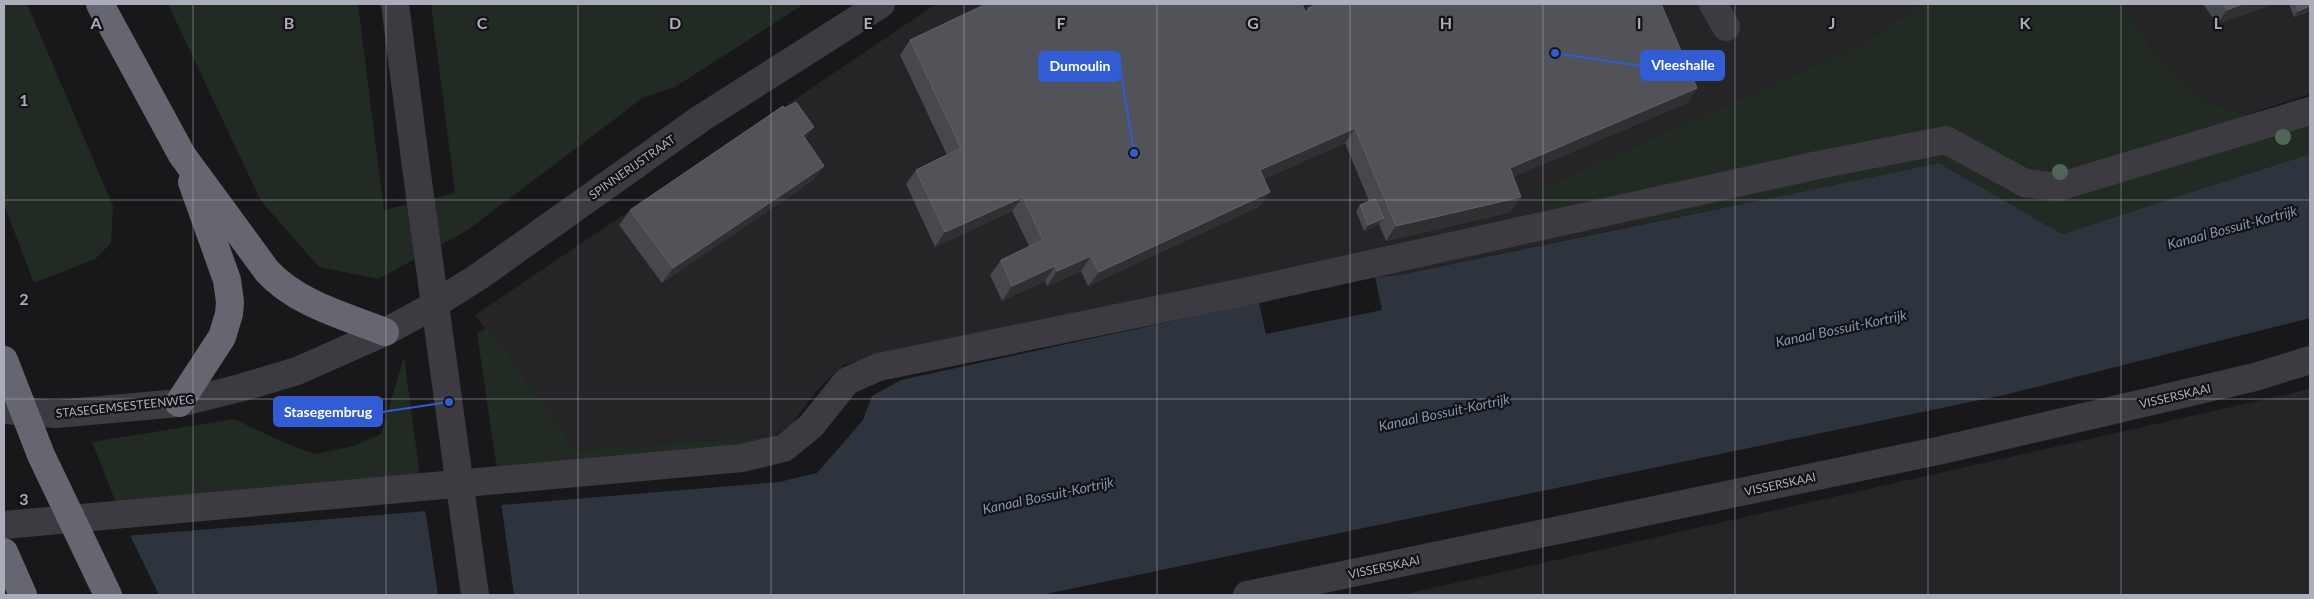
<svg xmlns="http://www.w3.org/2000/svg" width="2314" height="599" font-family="Lato,sans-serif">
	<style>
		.built { fill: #252427 }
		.green { fill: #222a24 }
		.water { fill: #2e343e }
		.pier { fill: #18181a }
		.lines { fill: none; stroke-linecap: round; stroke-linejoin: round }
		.minor { stroke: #3b3b41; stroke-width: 28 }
		.highway { stroke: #656670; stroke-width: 28 }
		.minor-bridge { stroke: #3b3b41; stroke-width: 28 }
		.highway-bridge { stroke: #656670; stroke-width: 28 }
		.tree { fill: #526558 }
		.wall { fill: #47484c }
		.shaded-wall { fill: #303033 }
		.building { fill: #525358; stroke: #606167 }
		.grid { fill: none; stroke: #abadba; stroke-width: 1; stroke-opacity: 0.55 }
		.labels { text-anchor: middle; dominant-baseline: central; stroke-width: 4.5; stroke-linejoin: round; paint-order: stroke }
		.street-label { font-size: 12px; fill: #abadba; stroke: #131315 }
		.water-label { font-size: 14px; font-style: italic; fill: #8395b4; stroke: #131315 }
		.grid-label { font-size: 16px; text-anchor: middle; font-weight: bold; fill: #abadba; stroke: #131315; stroke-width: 4.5; stroke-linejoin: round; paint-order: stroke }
		.leader { fill: none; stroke: #325cd4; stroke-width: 2 }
		.callout-dot { fill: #325cd4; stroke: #131315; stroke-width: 2 }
		.callout { fill: #325cd4; stroke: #325cd4; stroke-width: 2 }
		.callout-label { font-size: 14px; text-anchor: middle; font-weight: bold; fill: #fff }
	</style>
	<rect width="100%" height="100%" fill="#18181a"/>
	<g class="built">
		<path d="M936 4H1921L1861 46 1633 198 1638 225 1399 275 1376 277 1259 303 1086 313 843 365 816 391 792 424 775 436 575 450 475 315Z"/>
		<path d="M2120 4H2310V94L2246 115 2205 102 2157 55Z"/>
		<path d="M2310 389V595H1401Z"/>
	</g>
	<g class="green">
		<path d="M4 4H27L113 206 111 243 95 259 34 283 4 204Z"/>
		<path d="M168 4H358L384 210 455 193 431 4H804L675 87 644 97 466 231 378 279 319 267 261 201Z"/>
		<path d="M1921 4H2120L2157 55 2205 102 2246 115 2258 137 2310 121V154L2062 234 1939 163 1638 225 1632 199 1546 215 1534 192 1861 46Z"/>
		<path d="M488 328 575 450 775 436 734 448 497 470 477 333Z"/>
		<path d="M404 357 420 477 117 505 92 442 234 419 285 443 315 454 354 446 381 434Z"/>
	</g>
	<path class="water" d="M2310 154V318L2004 395 1041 595H4V546L779 482 817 473 863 420 872 396 901 380 1375 277 1399 275 1939 163 2062 234Z"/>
	<g class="pier">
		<path d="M1375 277 1382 310 1266 334 1259 303Z"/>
		<path d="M501 502 514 595H438L425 508Z"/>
		<path d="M129 533 159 595H4V543Z"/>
	</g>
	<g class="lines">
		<g class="minor">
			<path d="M395 4 416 167"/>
			<path d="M1713 4 1726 27"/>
			<path d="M4 410 56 414 179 403 240 388 297 371 385 332 424 311 478 277 700 119 881 4"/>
			<path d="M4 525 742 458 784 448 811 426 847 381 879 367 1253 290 1818 165 1946 140 2025 183 2058 187 2310 111"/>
			<path d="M1247 595 1942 450 2255 377 2310 360"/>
		</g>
		<g class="highway">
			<path d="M100 4 182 155 267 271C297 304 345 316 385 332"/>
			<path d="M179 403 222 337 229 314 230 302 227 280 192 182"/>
			<path d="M4 552 23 595"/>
		</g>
		<path class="minor-bridge" d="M416 167 475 595"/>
		<path class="highway-bridge" d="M4 360 41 455 108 595"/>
	</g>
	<g class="tree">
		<circle cx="2283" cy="137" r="8"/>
		<circle cx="2060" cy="172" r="8"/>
	</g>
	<g class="wall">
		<path d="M2203 4H2274L2217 24Z"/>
		<path d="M2289 4H2310V11L2294 17Z"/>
		<path d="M1308 8 1697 88 1687 103 1513 177 1511 212 1386 241 1379 224 1364 231 1356 211 1360 205 1369 201 1345 143 1264 179 1260 206 1088 286 1081 271 1047 286 1045 281 1002 301 990 275 1001 260 1029 246 1012 211 935 247 906 184 916 170 947 155 900 55 910 40 1305 11Z"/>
		<path d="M814 127 805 139 824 166 813 180 662 283 619 225 630 210Z"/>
	</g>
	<g class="shaded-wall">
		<path d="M2243 4H2274L2217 24 2227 10Z"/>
		<path d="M2310 6V11L2294 17 2298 11Z"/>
		<path d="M1697 88 1687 103 1500 183 1510 168Z"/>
		<path d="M814 127 803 142V135Z"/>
		<path d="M1355 128 1345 143 1250 185 1260 170Z"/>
		<path d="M824 166 813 180 662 283 673 268Z"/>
		<path d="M1270 192 1260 206 1088 286 1099 272Z"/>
		<path d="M1023 197 1012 211 935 247 945 232Z"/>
		<path d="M1521 197 1511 212 1386 241 1396 226Z"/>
		<path d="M1384 218 1379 224 1364 231 1368 225Z"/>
		<path d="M1091 256 1081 271 1047 286 1057 271Z"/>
		<path d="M1055 266 1045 281 1002 301 1012 286Z"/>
	</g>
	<g class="building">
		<path d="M986 4H1302L1306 13 1309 11 1308 8 1316 4H1661L1697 88 1510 168 1521 197 1396 226 1355 128 1260 170 1270 192 1099 272 1091 256 1057 271 1055 266 1012 286 1001 260 1043 240 1023 197 945 232 916 170 961 148 910 40Z"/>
		<path d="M2223 4H2243L2227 10Z"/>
		<path d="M2296 4H2310V6L2298 11Z"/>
		<path d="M796 102 814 127 803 135 824 166 673 268 630 210 783 106 785 108Z"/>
		<path d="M1375 199 1384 218 1368 225 1360 205Z"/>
	</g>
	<path class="grid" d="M193 4V595M386 4V595M578 4V595M771 4V595M964 4V595M1157 4V595M1350 4V595M1543 4V595M1735 4V595M1928 4V595M2121 4V595M4 200H2310M4 399H2310"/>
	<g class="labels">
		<g class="street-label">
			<text transform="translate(632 167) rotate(-35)">SPINNERIJSTRAAT</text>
			<text transform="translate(2175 396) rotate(-13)">VISSERSKAAI</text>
			<text transform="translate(125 406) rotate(-6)">STASEGEMSESTEENWEG</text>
			<text transform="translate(1780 484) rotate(-12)">VISSERSKAAI</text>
			<text transform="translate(1384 567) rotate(-12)">VISSERSKAAI</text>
		</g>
		<g class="water-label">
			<text transform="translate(2232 227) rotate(-15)">Kanaal Bossuit-Kortrijk</text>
			<text transform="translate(1841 328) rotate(-12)">Kanaal Bossuit-Kortrijk</text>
			<text transform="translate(1444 412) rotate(-12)">Kanaal Bossuit-Kortrijk</text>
			<text transform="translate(1048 495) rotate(-12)">Kanaal Bossuit-Kortrijk</text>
		</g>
	</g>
	<g class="grid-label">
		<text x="96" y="29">A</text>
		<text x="289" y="29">B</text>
		<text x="482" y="29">C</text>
		<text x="675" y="29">D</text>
		<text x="868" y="29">E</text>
		<text x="1061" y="29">F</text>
		<text x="1253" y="29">G</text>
		<text x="1446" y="29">H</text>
		<text x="1639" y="29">I</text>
		<text x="1832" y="29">J</text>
		<text x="2025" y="29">K</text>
		<text x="2218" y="29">L</text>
		<text x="24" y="106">1</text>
		<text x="24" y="305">2</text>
		<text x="24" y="505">3</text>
	</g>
	<path class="leader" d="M1555 53L1641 66M1134 153L1120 66M449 402L382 412"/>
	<g class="callout-dot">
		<circle cx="1555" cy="53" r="5"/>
		<circle cx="1134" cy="153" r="5"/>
		<circle cx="449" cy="402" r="5"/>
	</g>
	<g class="callout">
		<rect x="1641" y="51" width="83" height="29" rx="5"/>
		<rect x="1039" y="52" width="81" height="29" rx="5"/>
		<rect x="274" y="397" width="108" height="29" rx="5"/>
	</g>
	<g class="callout-label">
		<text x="1683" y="70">Vleeshalle</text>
		<text x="1080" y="71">Dumoulin</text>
		<text x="328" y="417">Stasegembrug</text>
	</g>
	<rect width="2314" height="599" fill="none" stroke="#abadba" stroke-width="10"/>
</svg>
